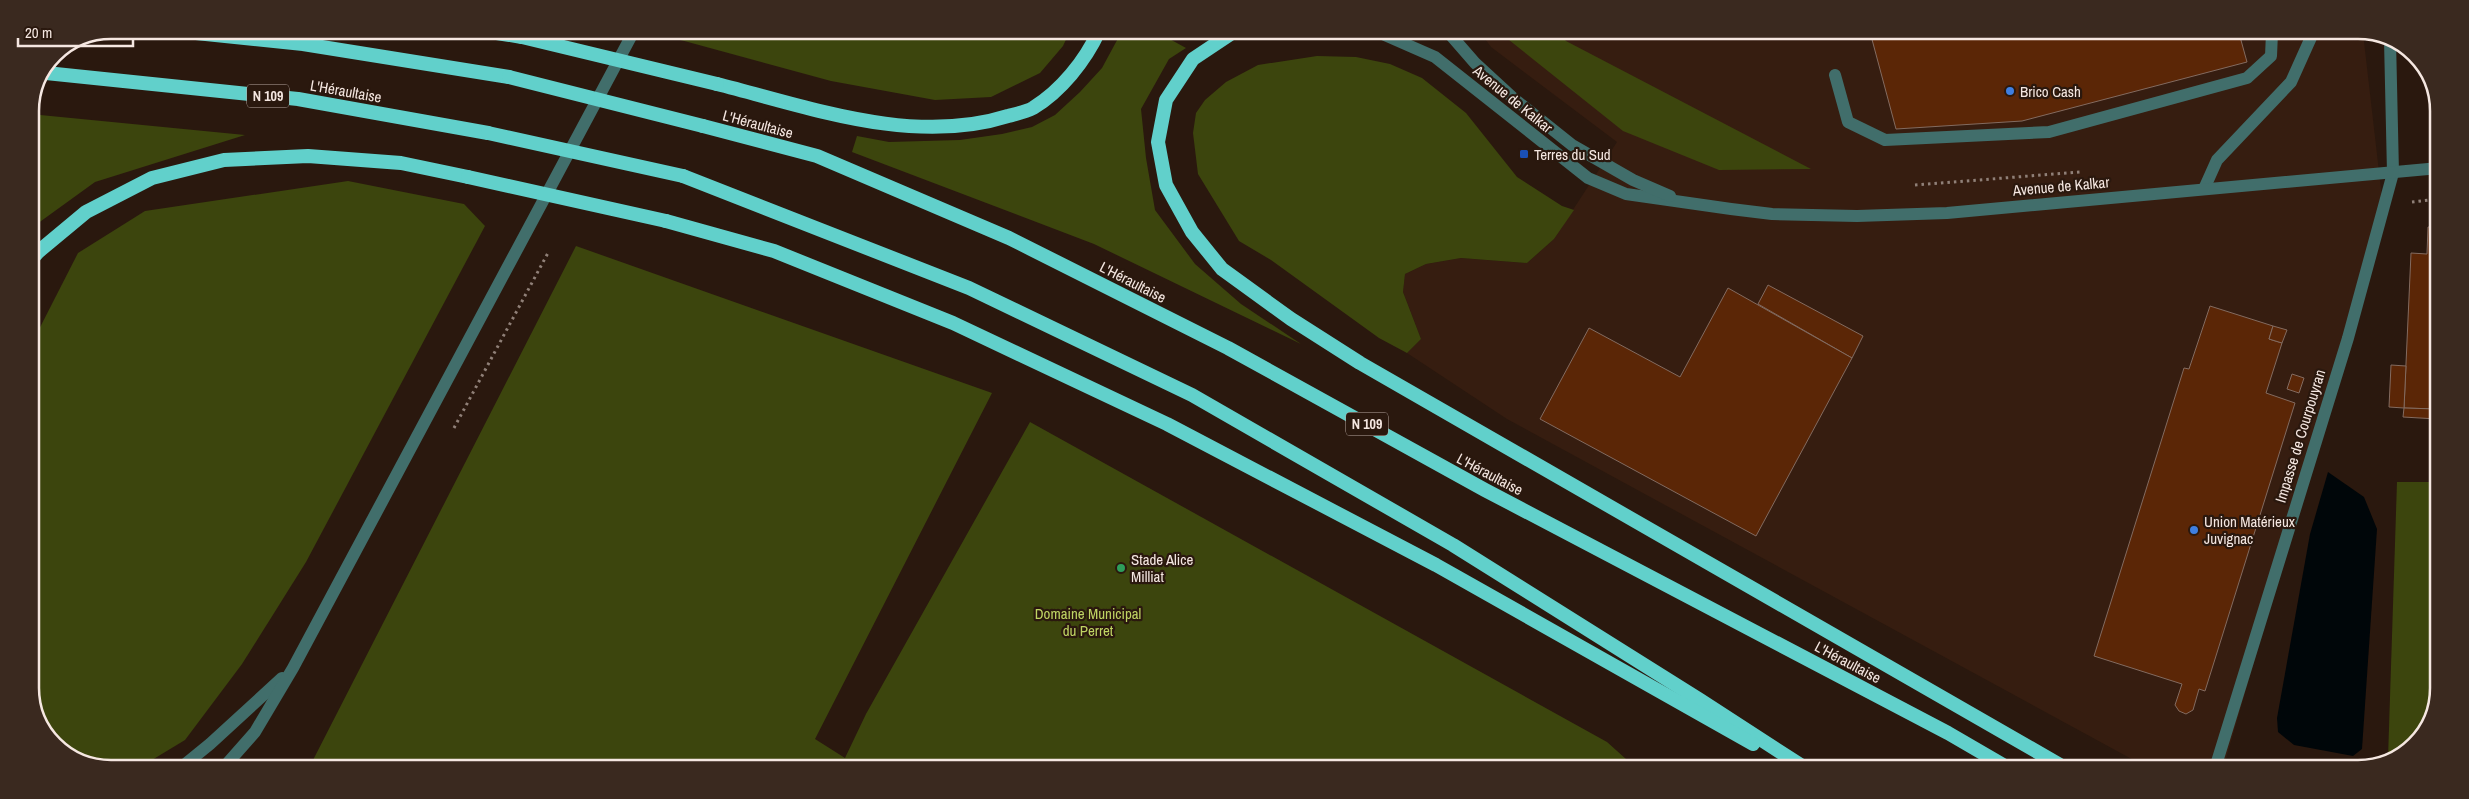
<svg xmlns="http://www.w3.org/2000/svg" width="2469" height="799" font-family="'Archivo Narrow',sans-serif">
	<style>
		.built { fill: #361d10 }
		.green { fill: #3c450d }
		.water { fill: #000609 }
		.building { fill: #5b2606; stroke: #836b60 }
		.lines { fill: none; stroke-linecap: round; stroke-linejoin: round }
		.path { stroke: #908078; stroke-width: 3; stroke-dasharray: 2.5 4; stroke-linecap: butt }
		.service { stroke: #416e6b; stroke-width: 12 }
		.minor { stroke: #416e6b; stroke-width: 12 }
		.tertiary { stroke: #416e6b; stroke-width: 12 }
		.trunk { stroke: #61d0cb; stroke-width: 14 }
		.trunk-bridge { stroke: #61d0cb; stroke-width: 14 }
		.shop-dot { fill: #3f7fe0; stroke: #2a180e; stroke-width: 2 }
		.transit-dot { fill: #1a4fb4; stroke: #2a180e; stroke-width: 2 }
		.leisure-dot { fill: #2e9e5b; stroke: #2a180e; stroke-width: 2 }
		.labels { text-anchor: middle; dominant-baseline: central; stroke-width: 4.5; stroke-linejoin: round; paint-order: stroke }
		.shield { fill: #2a180e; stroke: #b8a9a2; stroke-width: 1 }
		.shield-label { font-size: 14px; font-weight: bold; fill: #f5e7e1 }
		.street-label { font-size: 15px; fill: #f5e7e1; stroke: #2a180e }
		.poi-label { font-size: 15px; fill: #f5e7e1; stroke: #2a180e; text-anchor: start }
		.park-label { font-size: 15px; fill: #bfd463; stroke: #2a180e }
		.rim { fill: none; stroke: #f5e7e1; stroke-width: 2.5 }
	</style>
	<rect width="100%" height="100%" fill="#2a180e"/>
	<path class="built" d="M1480 32 2363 33 2384 215 2223 769H2150L1507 419 1407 353 1421 339 1403 292 1405 274 1426 264 1461 258 1527 263 1554 239 1617 142 1491 47Z"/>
	<g class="green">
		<path d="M680 31H1070L1063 46 1040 73 991 97 935 100 831 81 677 39Z"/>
		<path d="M1122 31H1155L1186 48 1169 59 1141 109 1146 158 1155 210 1195 264 1241 304 1301 344 1094 244 852 152 857 136 889 142 960 140 1002 134 1032 127 1055 115 1080 92 1102 68Z"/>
		<path d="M1499 32H1558L1566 41 1811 169 1719 170 1623 131Z"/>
		<path d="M1317 56 1356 57 1390 64 1422 78 1466 113 1517 177 1562 206 1574 210 1554 239 1527 263 1461 258 1426 264 1405 274 1403 292 1421 339 1407 353 1379 338 1271 260 1239 241 1198 174 1193 133 1196 113 1205 100 1226 82 1258 65Z"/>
		<path d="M30 114 245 135 95 182 30 229Z"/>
		<path d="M348 181 464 204 485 226 306 562 242 664 185 740 142 766H90L50 741 30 694V347L78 253 145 211Z"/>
		<path d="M576 246 992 393 815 739 845 758 866 714 1030 422 1607 742 1636 768 310 766Z"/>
		<path d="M2397 482H2437L2436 709 2408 752 2388 759Z"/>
	</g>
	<path class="water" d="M2328 472 2364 497 2377 529 2362 749 2353 756 2294 745 2278 732 2277 718 2310 534Z"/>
	<g class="building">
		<path d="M1870 32 2239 33 2247 62 2022 121 1896 129Z"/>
		<path d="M2428 227H2438L2437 409 2404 408 2411 253 2427 254Z"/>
		<path d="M1768 285 1863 336 1852 358 1758 304Z"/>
		<path d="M1728 288 1852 358 1756 536 1540 419 1589 328 1680 377Z"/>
		<path d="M2210 306 2273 326 2269 339 2282 343 2266 393 2295 403 2205 691 2199 689 2193 710 2186 714 2179 711 2175 705 2182 684 2094 656 2184 368 2189 369Z"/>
		<path d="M2273 326 2287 330 2282 343 2269 339Z"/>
		<path d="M2391 365 2406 366 2404 408 2389 407Z"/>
		<path d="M2292 374 2304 378 2299 393 2287 389Z"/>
		<path d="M2404 408 2437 409V419L2403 417Z"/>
	</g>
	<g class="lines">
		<g class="path">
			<path d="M1915 185 2080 172"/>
			<path d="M2412 202 2438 199"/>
			<path d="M454 428 549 251"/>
		</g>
		<g class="service">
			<path d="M1835 75 1848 122 1885 140 2049 132 2247 78 2271 56 2272 33"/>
			<path d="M2204 189 2217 160 2291 82 2313 33"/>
		</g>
		<path class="minor" d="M2216 765 2348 338 2393 173 2390 40"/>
		<g class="tertiary">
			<path d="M1378 32 1435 57 1588 178 1626 194 1731 209 1772 214 1857 216 1947 213 2439 168"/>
			<path d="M1448 32 1475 63 1513 98 1572 145 1633 180 1670 196"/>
			<path d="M183 766 210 744 282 678"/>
			<path d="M225 766 255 732 293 668 634 31"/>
		</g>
		<g class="trunk">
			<path d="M167 30 303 44 509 77"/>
			<path d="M478 30 522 37"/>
			<path d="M1235 31 1193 59 1166 100 1158 142 1166 185 1192 232 1222 269 1291 319 1360 363 2067 769"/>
			<path d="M46 73 298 99 488 133"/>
			<path d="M717 84C809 107 913 146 1008 116 1016 114 1026 112 1033 108 1061 91 1085 61 1099 31"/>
			<path d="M703 126 817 156 1009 238 1228 348 1485 490 1948 733 2010 769"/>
			<path d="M683 176 969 288 1192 395 1453 545 1700 700 1805 768"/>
			<path d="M666 221 774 251 953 323 1167 424 1436 565 1753 744"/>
			<path d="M30 261 38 252 86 212 152 178 224 160 308 156 401 163 468 177"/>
		</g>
		<g class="trunk-bridge">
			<path d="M522 37 717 84"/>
			<path d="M509 77 703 126"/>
			<path d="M488 133 683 176"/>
			<path d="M468 177 666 221"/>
		</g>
	</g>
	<g class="shop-dot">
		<circle cx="2010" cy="91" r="5"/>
		<circle cx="2194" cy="530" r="5"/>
	</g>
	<rect class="transit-dot" x="1519" y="149" width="10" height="10" rx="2.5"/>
	<circle class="leisure-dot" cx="1121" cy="568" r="5"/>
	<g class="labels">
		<g class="shield">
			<rect x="247" y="84.5" width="42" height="23" rx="4"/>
			<rect x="1346" y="412.5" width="42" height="23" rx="4"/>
		</g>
		<g class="shield-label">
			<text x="268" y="96">N 109</text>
			<text x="1367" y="424">N 109</text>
		</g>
		<g class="street-label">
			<text transform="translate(346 91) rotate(10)">L'Héraultaise</text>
			<text transform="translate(1513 99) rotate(39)">Avenue de Kalkar</text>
			<text transform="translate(758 124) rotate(15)">L'Héraultaise</text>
			<text transform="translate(2061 186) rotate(-5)">Avenue de Kalkar</text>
			<text transform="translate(1133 282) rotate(27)">L'Héraultaise</text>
			<text transform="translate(2300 436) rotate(-73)">Impasse de Courpouyran</text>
			<text transform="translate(1490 474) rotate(28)">L'Héraultaise</text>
			<text transform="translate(1848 662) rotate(28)">L'Héraultaise</text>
		</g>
		<g class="poi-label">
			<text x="2020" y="91">Brico Cash</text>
			<text x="1534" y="154">Terres du Sud</text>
			<text x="2204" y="521">Union Matérieux<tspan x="2204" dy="17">Juvignac</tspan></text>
			<text x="1131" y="559">Stade Alice<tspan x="1131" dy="17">Milliat</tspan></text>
		</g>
		<g class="park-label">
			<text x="1088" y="613">Domaine Municipal<tspan x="1088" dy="17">du Perret</tspan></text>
		</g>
	</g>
	<path d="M0 0H2469V799H0ZM111 39H2358A72 72 0 0 1 2430 111V688A72 72 0 0 1 2358 760H111A72 72 0 0 1 39 688V111A72 72 0 0 1 111 39Z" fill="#3a291f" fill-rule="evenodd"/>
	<path class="rim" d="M111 39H2358A72 72 0 0 1 2430 111V688A72 72 0 0 1 2358 760H111A72 72 0 0 1 39 688V111A72 72 0 0 1 111 39Z"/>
	<path d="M18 38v8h115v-8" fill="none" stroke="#f5e7e1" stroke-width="2.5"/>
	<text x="25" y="38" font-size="15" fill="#f5e7e1" stroke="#2a180e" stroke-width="4" paint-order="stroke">20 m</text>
</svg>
